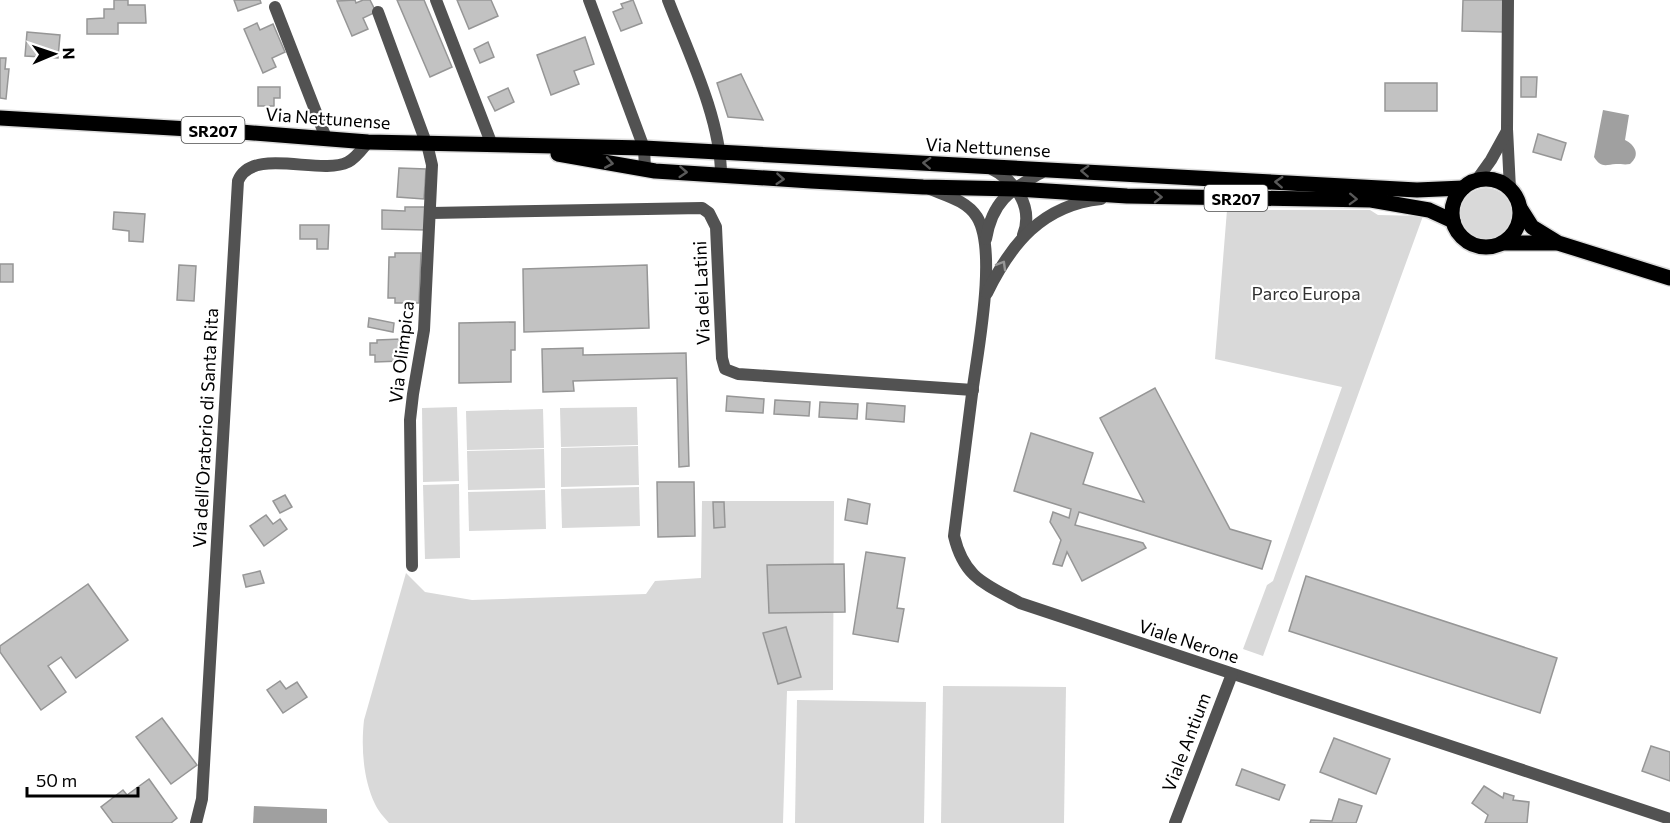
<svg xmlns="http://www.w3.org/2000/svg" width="1670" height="823" font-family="Commissioner,sans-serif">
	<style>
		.green { fill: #d9d9d9 }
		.water { fill: #a0a0a0 }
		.building { fill: #c2c2c2; stroke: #969696; stroke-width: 1.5 }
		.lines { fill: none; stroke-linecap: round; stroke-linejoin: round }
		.primary-casing { stroke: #dbdbdb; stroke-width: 18 }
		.street { stroke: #525252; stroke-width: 12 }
		.primary { stroke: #000; stroke-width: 15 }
		.oneway { stroke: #595959 }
		.oneway2 { stroke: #979797 }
		.labels { text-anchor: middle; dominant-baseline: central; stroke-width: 4.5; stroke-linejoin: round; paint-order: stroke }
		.shield { fill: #fff; stroke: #4c4c4c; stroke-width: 1.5 }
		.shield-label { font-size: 16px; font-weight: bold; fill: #000 }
		.street-label { font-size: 18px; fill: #000; stroke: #fff }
		.park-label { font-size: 18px; fill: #303030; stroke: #fff }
	</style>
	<rect width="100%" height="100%" fill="#fff"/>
	<g class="green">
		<circle cx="1486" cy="214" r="26"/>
		<path d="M1227 210H1370L1378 215 1423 216 1263 656 1243 649 1267 585 1273 581 1342 387 1215 359Z"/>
		<path d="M457 407 459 481 423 482 422 408Z"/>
		<path d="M637 407 638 445 561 447 560 408Z"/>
		<path d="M543 409 544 448 467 450 466 411Z"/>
		<path d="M638 446 639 485 561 487V448Z"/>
		<path d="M544 449 545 488 468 490 467 451Z"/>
		<path d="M459 484 460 558 425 559 423 485Z"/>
		<path d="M639 487 640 526 562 528 561 489Z"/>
		<path d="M545 490 546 529 469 531 468 492Z"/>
		<path d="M702 501H834L833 690 787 691 783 823H389C384 817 378 811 375 804 363 779 361 747 364 720L406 573 425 592 472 600 646 594 655 581 701 578Z"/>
		<path d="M943 686 1066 687 1064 823H941Z"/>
		<path d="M797 700 926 702 924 823H795Z"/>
	</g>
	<g class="water">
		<path d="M1603 110 1629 115 1625 140C1635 145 1641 155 1630 164 1625 165 1621 164 1616 164 1605 165 1601 168 1594 157Z"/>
		<path d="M254 806 327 809V823H253Z"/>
	</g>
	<g class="building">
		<path d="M114 0H128V5H145L146 23H118V34H87V19L104 18V9H114Z"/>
		<path d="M234 0H260L261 3 238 11Z"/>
		<path d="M355 0 356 3 363 0H370L376 12 363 18 368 29 352 36 337 1Z"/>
		<path d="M397 0H424L452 67 430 77Z"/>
		<path d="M457 0H491L498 16 469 29Z"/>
		<path d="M633 0 642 23 621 31 613 12 623 8 621 4Z"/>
		<path d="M1463 0H1505L1504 32 1462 31Z"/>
		<path d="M257 23 260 30 273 24 285 52 272 58 276 67 263 73 244 29Z"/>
		<path d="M27 32 60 35 58 58 25 56Z"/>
		<path d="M585 37 594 64 574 71 579 84 551 95 537 55Z"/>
		<path d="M488 42 494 57 480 63 474 49Z"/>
		<path d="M0 58H6L5 69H9L6 99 0 98Z"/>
		<path d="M741 74 763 120 728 117 717 83Z"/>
		<path d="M1521 77H1537L1536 97H1521Z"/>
		<rect x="1385" y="83" width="52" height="28"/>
		<path d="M258 87H280V98H274V106H258Z"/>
		<path d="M508 88 514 102 495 111 488 97Z"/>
		<path d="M1538 134 1566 143 1561 160 1533 152Z"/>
		<path d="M399 168 426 169 424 199 397 197Z"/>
		<path d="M405 207H428L427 230 382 229V210L405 211Z"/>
		<path d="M114 212 145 214 143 242 129 241V231L113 229Z"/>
		<path d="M300 225H329L328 249H317V239H300Z"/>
		<path d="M395 253H421L419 303H395V298H388L389 257H395Z"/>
		<rect x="0" y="264" width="13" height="18"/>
		<path d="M179 265 196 266 194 301 177 300Z"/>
		<path d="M647 265 649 328 524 332 523 269Z"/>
		<path d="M369 318 394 323 393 332 368 327Z"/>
		<path d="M515 322V350H511V382L459 383V323Z"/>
		<path d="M401 339V361L375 362V355H370V343H377V340Z"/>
		<path d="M583 348V355L686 353 689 466 679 467 677 378 573 381 574 391 543 392 542 349Z"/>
		<path d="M1155 388 1230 529 1271 541 1262 569 1079 512 1075 525 1143 543 1146 548 1082 581 1067 552 1062 566 1053 564 1061 540 1050 522 1053 512 1069 518 1071 509 1014 491 1031 433 1093 453 1083 484 1144 502 1100 418Z"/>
		<path d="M727 396 764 399 763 413 726 411Z"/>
		<path d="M775 400 810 402 809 416 774 414Z"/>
		<path d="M820 402 858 404 857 419 819 417Z"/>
		<path d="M867 403 905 406 904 422 866 419Z"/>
		<path d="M657 482H694L695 536 658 537Z"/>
		<path d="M285 495 292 507 280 513 273 501Z"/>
		<path d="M848 499 870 504 867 524 845 520Z"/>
		<path d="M713 502H724L725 527 714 528Z"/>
		<path d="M266 515 273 524 280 519 287 529 264 546 250 526Z"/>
		<path d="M866 552 905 558 897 608 904 609 898 642 853 634Z"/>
		<path d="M844 564 845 612 769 613 767 565Z"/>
		<path d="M260 571 264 583 246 587 243 575Z"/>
		<path d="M1306 576 1557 658 1540 713 1289 631Z"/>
		<path d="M88 584 128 640 76 678 61 657 48 666 66 692 41 710 0 652V646Z"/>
		<path d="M786 627 801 677 778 684 763 633Z"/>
		<path d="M280 681 286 689 297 682 307 697 283 713 267 690Z"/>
		<path d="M162 718 197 765 171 784 136 737Z"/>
		<path d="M1334 738 1390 759 1376 794 1320 772Z"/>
		<path d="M1651 746 1670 752V781L1642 771Z"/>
		<path d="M1242 769 1285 785 1279 800 1236 785Z"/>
		<path d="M149 779 177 818 171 823H113L101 807 123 790 127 795Z"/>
		<path d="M1484 786 1503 798 1504 793 1514 796 1513 800 1529 802 1527 823H1485L1488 815 1472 803Z"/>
		<path d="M1339 799 1362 806 1356 823H1310L1311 820 1332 821Z"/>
	</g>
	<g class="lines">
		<defs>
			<g id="primary">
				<path d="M0 118 241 132 368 142 644 148 1417 190 1463 188"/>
				<path d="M558 154 655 171 811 181 923 187 1016 189 1127 196 1371 200 1429 210 1453 221"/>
				<circle cx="1486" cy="213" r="34"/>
				<path d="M1520 208 1532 227 1558 243 1670 278"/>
				<path d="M1504 243H1555"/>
			</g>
		</defs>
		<use href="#primary" class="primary-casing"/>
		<g class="street">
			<path d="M436 0 492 145"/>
			<path d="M589 0 644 148 645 169"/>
			<path d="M668 0C688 52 721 119 721 175"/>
			<path d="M1508 0 1507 129 1510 189"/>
			<path d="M275 7 326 138"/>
			<path d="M378 12 428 148 432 165 424 330 413 394 410 420 412 566"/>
			<path d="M990 168C1015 180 1034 207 1023 235"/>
			<path d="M1476 181 1491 160 1507 131"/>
			<path d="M930 189C947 196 967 201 977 217 998 251 977 354 972 394 966 441 960 489 954 536 964 578 985 584 1020 603L1670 819"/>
			<path d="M431 213 702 208 709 213 716 227 722 358 725 369 738 374 973 390"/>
			<path d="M986 239C993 197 1014 189 1047 169"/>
			<path d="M987 293C1011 244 1042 205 1101 199"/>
			<path d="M196 823 202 799 238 181C252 146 320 176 348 162 357 157 362 149 368 142"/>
			<path d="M1175 823 1232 674"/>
		</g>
		<use href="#primary" class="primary"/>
	</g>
	<defs><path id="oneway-chevron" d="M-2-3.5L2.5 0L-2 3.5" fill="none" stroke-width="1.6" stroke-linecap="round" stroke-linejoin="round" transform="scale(1.5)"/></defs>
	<g class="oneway">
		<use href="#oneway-chevron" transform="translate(609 163) rotate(10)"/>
		<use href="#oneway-chevron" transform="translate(927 163) rotate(-177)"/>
		<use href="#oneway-chevron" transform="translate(1085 171) rotate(-177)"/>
		<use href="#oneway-chevron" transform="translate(683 172) rotate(4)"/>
		<use href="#oneway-chevron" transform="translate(780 179) rotate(4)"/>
		<use href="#oneway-chevron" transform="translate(1279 182) rotate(-177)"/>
		<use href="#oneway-chevron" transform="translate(1158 197) rotate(1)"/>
		<use href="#oneway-chevron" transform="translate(1353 199) rotate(2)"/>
	</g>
	<use class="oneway2" href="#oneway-chevron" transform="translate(1002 265) rotate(-60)"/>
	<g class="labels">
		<g class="shield">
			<rect x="181.5" y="117" width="63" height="26" rx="4.5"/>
			<rect x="1204.5" y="185" width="63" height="26" rx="4.5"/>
		</g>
		<g class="shield-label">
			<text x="213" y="130">SR207</text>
			<text x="1236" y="198">SR207</text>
		</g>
		<g class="street-label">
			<text transform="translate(328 118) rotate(4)">Via Nettunense</text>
			<text transform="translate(988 147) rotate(3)">Via Nettunense</text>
			<text transform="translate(701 293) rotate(-92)">Via dei Latini</text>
			<text transform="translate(401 352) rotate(-83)">Via Olimpica</text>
			<text transform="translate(205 428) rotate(-87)">Via dell'Oratorio di Santa Rita</text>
			<text transform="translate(1189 641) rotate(18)">Viale Nerone</text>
			<text transform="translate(1186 742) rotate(-69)">Viale Antium</text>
		</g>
		<g class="park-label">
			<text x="1306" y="293">Parco Europa</text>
		</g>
	</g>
	<g transform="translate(54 54) rotate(88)" stroke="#ffffff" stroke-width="4.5" paint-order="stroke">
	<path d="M0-4.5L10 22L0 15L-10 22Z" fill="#000000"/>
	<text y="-9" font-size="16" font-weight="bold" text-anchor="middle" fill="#000000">N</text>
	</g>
	<path d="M27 787v9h111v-9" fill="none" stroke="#000000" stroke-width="3"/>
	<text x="36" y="787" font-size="18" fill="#000000" stroke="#ffffff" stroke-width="4.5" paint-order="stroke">50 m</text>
</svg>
